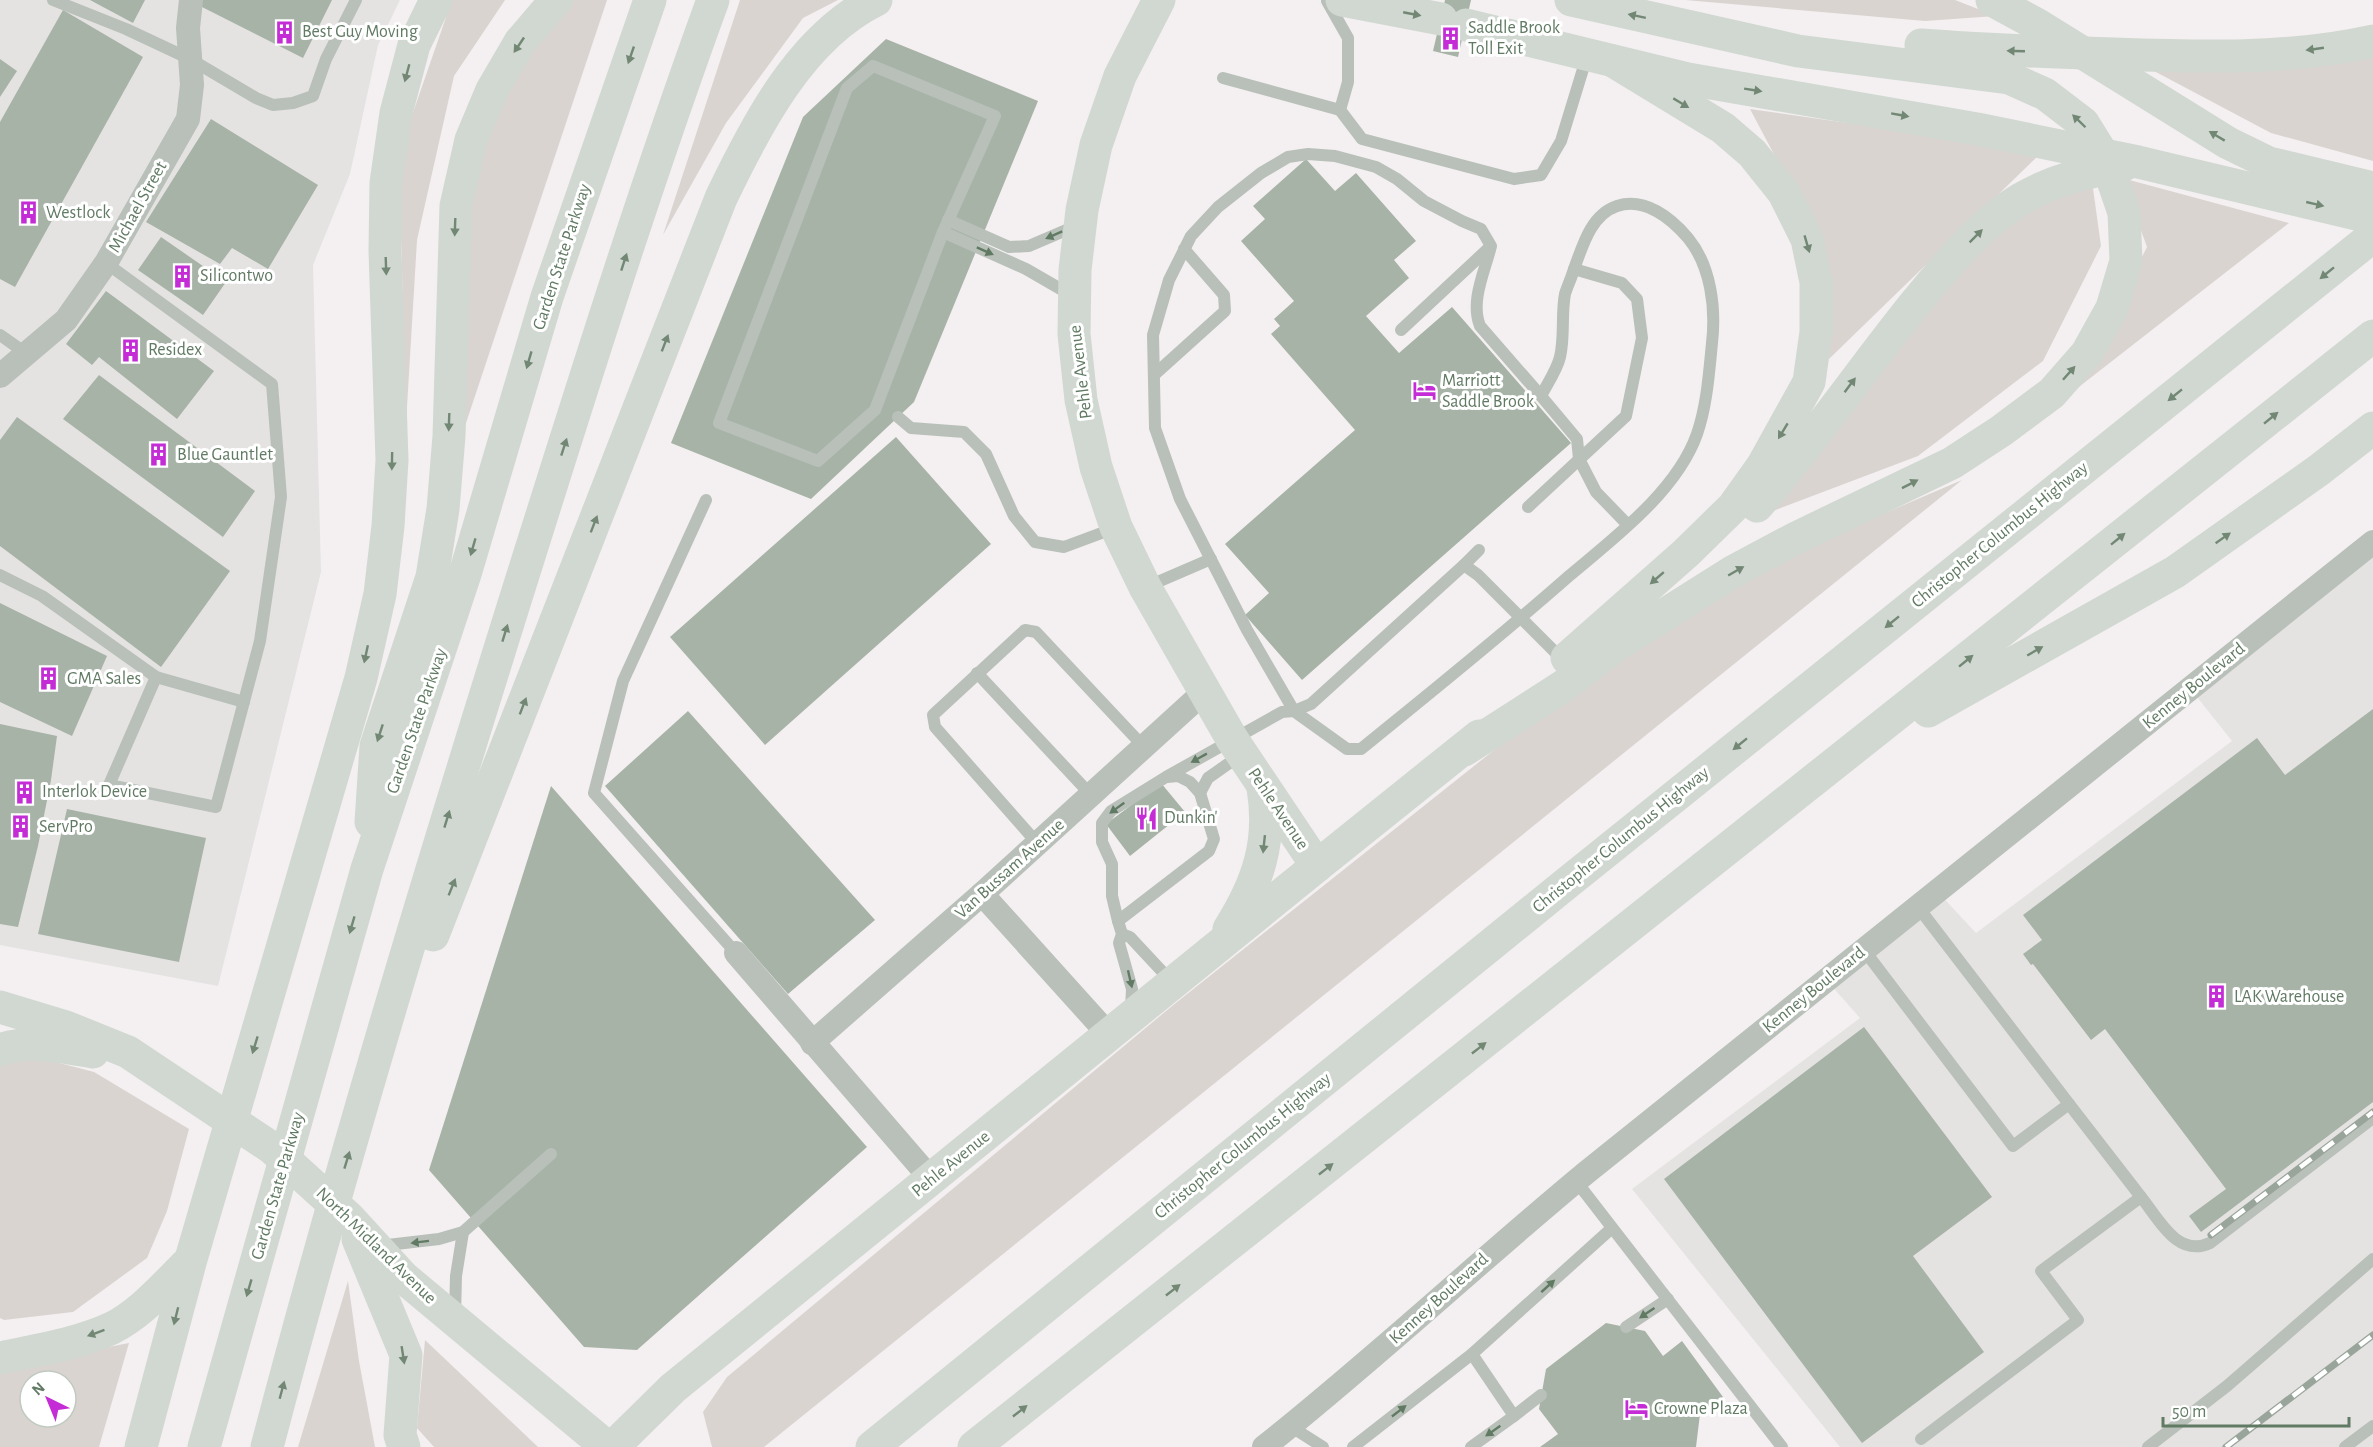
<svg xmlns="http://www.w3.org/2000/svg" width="2373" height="1447" font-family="'Alegreya Sans',sans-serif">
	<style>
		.built { fill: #e4e3e2 }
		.green { fill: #dad4d1; fill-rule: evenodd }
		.building { fill: #a7b3a7 }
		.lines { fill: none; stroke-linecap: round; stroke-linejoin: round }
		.lane { stroke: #b8c0b9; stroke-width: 12 }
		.street { stroke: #b8c0b9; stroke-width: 24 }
		.secondary { stroke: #d0d8d1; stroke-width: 33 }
		.highway { stroke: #d0d8d1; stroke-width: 33 }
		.rail-casing { stroke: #99a59a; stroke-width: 7 }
		.rail { stroke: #fff; stroke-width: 4.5; stroke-dasharray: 14; stroke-linecap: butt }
		.oneway { fill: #728874 }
		.oneway2 { fill: #617a63 }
		.labels { text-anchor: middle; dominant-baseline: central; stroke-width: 6; stroke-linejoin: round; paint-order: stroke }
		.poi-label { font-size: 18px; fill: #617a63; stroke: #fff; text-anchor: start }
		.street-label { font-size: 18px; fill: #617a63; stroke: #fff }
	</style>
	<rect width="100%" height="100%" fill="#f4f0f1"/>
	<g class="built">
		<path d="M0 0H400L378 45 350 174 313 265 321 572 218 986 0 945Z"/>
		<path d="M2373 543V1447H1840L1632 1189 1860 1018 1829 983 1936 890 1976 933 2232 741 2193 692Z"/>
	</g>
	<g class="green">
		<path d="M452 0H505L454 76 417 240 406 424 399 153Z"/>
		<path d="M538 0H607L463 432 470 187Z"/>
		<path d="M740 0H838L803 18 726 123 663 235Z"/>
		<path d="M1685 0H1955L1996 16 1925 21Z"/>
		<path d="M2373 55V161L2271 133 2154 71Z"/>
		<path d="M1750 109 2043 151 1829 359 1817 236Z"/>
		<path d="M2122 178 2289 223 2075 390 2147 247Z"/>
		<path d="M2092 181 2101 246 2043 361 1918 456 1773 511 1826 429 1998 225Z"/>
		<path d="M1962 480 764 1447H712L703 1412 727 1377 1172 1006 1542 712 1745 573Z"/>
		<path d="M21 1053 94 1072 189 1129 167 1211 147 1258 73 1312 4 1320 0 1318V1063Z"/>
		<path d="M348 1281 359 1361 375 1447H298Z"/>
		<path d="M425 1340 538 1447H434L417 1428Z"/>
		<path d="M129 1343 99 1447H0V1368ZM30 1381H66V1417H30Z"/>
	</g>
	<g class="building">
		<path d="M90 0H145L133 23Z"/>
		<path d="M203 0H332L303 58 200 6Z"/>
		<path d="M1445 0H1471L1458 57 1433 51Z"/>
		<path d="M63 10 143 57 15 287 0 279V122Z"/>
		<path d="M886 39 1038 101 914 402 811 499 671 443 803 117Z"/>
		<path d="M0 59 17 71 0 97Z"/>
		<path d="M211 119 318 185 268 269 232 248 220 264 146 222Z"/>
		<path d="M1306 159 1335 191 1356 173 1416 241 1394 260 1409 278 1366 316 1399 353 1452 307 1571 443 1302 680 1245 615 1269 593 1225 544 1355 430 1271 334 1280 326 1274 319 1294 301 1241 241 1265 219 1253 206Z"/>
		<path d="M161 237 226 282 203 315 138 270Z"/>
		<path d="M106 291 214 371 177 419 99 357 92 365 66 344Z"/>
		<path d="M99 375 255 491 223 537 63 419Z"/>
		<path d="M17 417 230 571 161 667 0 546V440Z"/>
		<path d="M896 437 991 544 765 745 670 637Z"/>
		<path d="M0 603 107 656 72 736 0 702Z"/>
		<path d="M2373 709V1102L2201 1232 2189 1216 2226 1189 2105 1029 2091 1040 2033 964 2031 965 2023 954 2042 940 2023 915 2257 738 2285 775Z"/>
		<path d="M688 711 875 920 788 994 605 786Z"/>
		<path d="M0 724 57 736 51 780 38 846 18 927 0 924Z"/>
		<path d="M1161 783 1185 812 1130 856 1106 824Z"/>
		<path d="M551 786 867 1147 637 1350 584 1347 429 1170Z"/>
		<path d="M67 809 206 838 179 962 38 934Z"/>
		<path d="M1864 1027 1992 1197 1913 1256 1984 1352 1862 1443 1664 1179Z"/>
		<path d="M1606 1323 1645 1331 1663 1356 1682 1341 1723 1397 1700 1414 1696 1447H1540L1558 1434 1539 1409 1546 1369Z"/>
	</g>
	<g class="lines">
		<g class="lane">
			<path d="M53 0 126 29 190 59 256 98 273 105 293 103 313 96 326 59 356 0"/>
			<path d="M1327 1 1348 38V82L1340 110"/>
			<path d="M873 66 995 116 943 232 875 410 818 461 719 423 847 88Z"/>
			<path d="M1223 78 1340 110 1362 139 1514 179 1541 175 1561 141 1587 56"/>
			<path d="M948 220 1009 247 1029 246 1078 225"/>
			<path d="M943 232 1026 269 1071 295"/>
			<path d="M1401 330 1490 247"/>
			<path d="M0 335 27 354"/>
			<path d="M1154 375 1225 311 1224 295 1184 249"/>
			<path d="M1541 396 1480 326C1470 301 1485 271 1491 246L1481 229 1462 221 1424 201 1397 179 1376 167 1335 156 1308 154 1288 157 1261 173 1218 207 1191 236 1169 280 1153 335 1155 428 1180 499 1247 630 1294 711 1347 749H1361C1431 692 1501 636 1569 576 1614 538 1677 491 1697 434 1707 405 1709 373 1712 343 1716 308 1711 266 1688 238 1671 218 1645 197 1617 206 1590 215 1582 248 1573 272 1571 279 1567 287 1565 294 1561 314 1565 336 1560 357 1557 370 1547 384 1541 396L1577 439 1579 459 1596 492 1628 525"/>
			<path d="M898 417 911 428 964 432 986 454 1014 516 1035 542 1064 547 1115 528"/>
			<path d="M706 500 623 681 594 793 736 953"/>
			<path d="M1528 507 1626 416 1642 338 1637 299 1622 283 1574 269"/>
			<path d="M1464 565 1479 550"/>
			<path d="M0 575 42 596 156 677 109 785 216 807 260 641 281 497 272 384 106 263"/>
			<path d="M1146 587 1211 559"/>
			<path d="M977 673 1091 795"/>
			<path d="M156 677 244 702"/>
			<path d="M1200 793 1208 778 1242 754"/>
			<path d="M1038 844 935 727 933 715 1025 630 1036 632 1144 747"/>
			<path d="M1118 921 1112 896V864L1102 842V823L1111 811 1166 777 1282 712 1294 711 1311 704 1464 565 1478 575 1564 661"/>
			<path d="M1122 934 1130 937 1171 981"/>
			<path d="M1864 950 2013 1146 2069 1104 1918 907"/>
			<path d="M1131 1009 1132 989 1119 943 1122 934 1118 921 1209 851 1214 839 1200 793 1190 782 1178 776 1167 777"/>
			<path d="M1576 1181 1782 1447"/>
			<path d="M2141 1197C2159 1219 2177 1258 2210 1243L2373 1118"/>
			<path d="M379 1246 439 1239 463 1232 551 1154"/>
			<path d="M455 1316 456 1276 463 1232"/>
			<path d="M1626 1327 1668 1299"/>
			<path d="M1514 1416 1541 1395"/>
			<path d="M1290 1426 1323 1447"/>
			<path d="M1921 1439 2078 1320 2041 1271 2141 1197 2069 1104"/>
			<path d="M1353 1447 1472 1354 1612 1228"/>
			<path d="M1471 1447 1514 1416 1472 1354"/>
			<path d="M2148 1447 2227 1386 2373 1259"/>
			<path d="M2345 1447 2373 1426"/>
		</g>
		<g class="street">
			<path d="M0 376 66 320 106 263 188 119 192 85 188 28 191 0"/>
			<path d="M982 894 1110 1036"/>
			<path d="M736 953 932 1180"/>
			<path d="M812 1043 982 894 1204 692"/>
			<path d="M1264 1447C1375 1359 1478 1262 1587 1172L2373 542"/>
		</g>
		<g class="secondary">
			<path d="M1229 929C1258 883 1272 842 1263 788"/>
			<path d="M0 1007 66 1027 128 1052 272 1148 349 1218 403 1277 607 1447"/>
			<path d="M0 1050C28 1039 64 1047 93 1052"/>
			<path d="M358 1239 406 1355 400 1435 404 1447"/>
			<path d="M613 1447 673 1388 1317 866 1232 739 1145 587 1116 527 1096 467 1081 400 1074 334 1075 270 1082 210 1096 145 1120 76 1159 0"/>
		</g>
		<g class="highway">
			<path d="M1342 0 1441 19"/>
			<path d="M1992 0 2038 25 2228 143 2269 163 2373 188"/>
			<path d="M1466 25 1688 79 1977 129 2138 162 2373 218"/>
			<path d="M1921 45C1985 50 2049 52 2113 54 2200 57 2288 60 2373 41"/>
			<path d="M1757 506C1814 440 1862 369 1917 301 1946 266 1981 223 2021 199 2053 180 2087 172 2124 165"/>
			<path d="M1567 658 1686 553 1733 507 1763 465 1809 382 1816 332V282L1807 239 1784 193 1752 153 1723 128 1613 61"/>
			<path d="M1928 711 2175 572 2319 470 2373 428"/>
			<path d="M1464 750 1562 687 1615 646 1734 571 1796 538 1952 463 2001 431 2052 393 2087 353 2112 308 2126 261 2124 213 2106 160 2083 123 2045 94 2009 78 1798 51 1571 0"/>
			<path d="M371 822 376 746 432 577 443 509 449 436 456 206 471 140 492 90 520 42 556 0"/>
			<path d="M1317 866 1479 736"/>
			<path d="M433 935 721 198C756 125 801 37 876 0"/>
			<path d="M0 1358C37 1350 78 1344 112 1328 142 1313 166 1284 190 1261"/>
			<path d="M141 1447 191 1259 361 678 380 594 388 526 392 460 385 251 386 183 396 113 414 45 436 0"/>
			<path d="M204 1447 367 869 465 574 547 297 650 0"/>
			<path d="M267 1447C341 1165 426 885 513 607 577 404 640 200 713 0"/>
			<path d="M872 1447 1567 883 2373 236"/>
			<path d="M974 1447 2373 336"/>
		</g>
		<defs>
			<g id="rail">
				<path d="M2211 1235 2373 1112"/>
				<path d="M2226 1447 2373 1335"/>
			</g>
		</defs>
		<use href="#rail" class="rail-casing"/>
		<use href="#rail" class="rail"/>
	</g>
	<defs><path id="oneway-solid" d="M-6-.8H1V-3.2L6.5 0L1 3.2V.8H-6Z" transform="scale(1.5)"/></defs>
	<g class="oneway">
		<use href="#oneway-solid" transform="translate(1412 14) rotate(11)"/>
		<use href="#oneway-solid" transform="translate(1637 16) rotate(-168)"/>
		<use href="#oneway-solid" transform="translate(519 45) rotate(124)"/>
		<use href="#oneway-solid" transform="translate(2315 49) rotate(172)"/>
		<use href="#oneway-solid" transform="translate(2016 51) rotate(-178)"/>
		<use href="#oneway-solid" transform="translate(631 55) rotate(109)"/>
		<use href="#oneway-solid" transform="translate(407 73) rotate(105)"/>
		<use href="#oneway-solid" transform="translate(1753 90) rotate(9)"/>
		<use href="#oneway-solid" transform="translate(1681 103) rotate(31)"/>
		<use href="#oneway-solid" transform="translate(1900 115) rotate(10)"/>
		<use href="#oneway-solid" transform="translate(2079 121) rotate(-136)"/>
		<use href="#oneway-solid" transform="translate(2217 136) rotate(-149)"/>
		<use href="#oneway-solid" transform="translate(2315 204) rotate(13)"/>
		<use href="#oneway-solid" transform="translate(455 227) rotate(92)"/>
		<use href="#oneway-solid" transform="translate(1976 236) rotate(-45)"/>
		<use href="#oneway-solid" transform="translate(1807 244) rotate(74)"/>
		<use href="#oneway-solid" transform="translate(624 262) rotate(-72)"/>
		<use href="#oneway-solid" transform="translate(386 266) rotate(88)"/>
		<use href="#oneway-solid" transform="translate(2327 273) rotate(141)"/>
		<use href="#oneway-solid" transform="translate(665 343) rotate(-69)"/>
		<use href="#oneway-solid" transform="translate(529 360) rotate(106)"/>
		<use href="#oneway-solid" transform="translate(2069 373) rotate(-48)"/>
		<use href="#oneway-solid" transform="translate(1850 385) rotate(-53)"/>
		<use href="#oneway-solid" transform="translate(2175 395) rotate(141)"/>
		<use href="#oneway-solid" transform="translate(2271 418) rotate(-39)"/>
		<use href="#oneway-solid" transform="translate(449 422) rotate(92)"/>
		<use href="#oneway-solid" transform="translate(1783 431) rotate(121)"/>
		<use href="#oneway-solid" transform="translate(564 447) rotate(-72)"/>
		<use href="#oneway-solid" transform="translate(392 461) rotate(91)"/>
		<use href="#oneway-solid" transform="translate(1910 484) rotate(-27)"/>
		<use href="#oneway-solid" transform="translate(594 524) rotate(-69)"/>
		<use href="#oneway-solid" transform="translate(2223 538) rotate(-35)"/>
		<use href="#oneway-solid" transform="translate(2118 539) rotate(-39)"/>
		<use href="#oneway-solid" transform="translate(473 547) rotate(106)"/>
		<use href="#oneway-solid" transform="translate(1736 571) rotate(-30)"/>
		<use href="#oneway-solid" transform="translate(1657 578) rotate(139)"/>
		<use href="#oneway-solid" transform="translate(1892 622) rotate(141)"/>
		<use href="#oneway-solid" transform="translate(505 633) rotate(-73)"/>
		<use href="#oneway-solid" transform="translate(2035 651) rotate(-30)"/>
		<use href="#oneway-solid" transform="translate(366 654) rotate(102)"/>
		<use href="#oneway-solid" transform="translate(1966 661) rotate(-39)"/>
		<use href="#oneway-solid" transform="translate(523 706) rotate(-69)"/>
		<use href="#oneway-solid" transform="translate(380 733) rotate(108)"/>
		<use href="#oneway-solid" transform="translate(1740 744) rotate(141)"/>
		<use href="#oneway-solid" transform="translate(447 819) rotate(-73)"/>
		<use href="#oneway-solid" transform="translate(1264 844) rotate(96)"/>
		<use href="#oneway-solid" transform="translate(452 887) rotate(-68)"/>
		<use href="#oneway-solid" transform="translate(352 925) rotate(106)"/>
		<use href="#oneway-solid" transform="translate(255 1045) rotate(107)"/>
		<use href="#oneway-solid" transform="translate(1479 1048) rotate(-38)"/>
		<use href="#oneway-solid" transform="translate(347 1160) rotate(-73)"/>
		<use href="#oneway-solid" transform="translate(1326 1169) rotate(-38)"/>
		<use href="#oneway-solid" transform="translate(249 1288) rotate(106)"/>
		<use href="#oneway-solid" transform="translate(1173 1290) rotate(-38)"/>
		<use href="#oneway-solid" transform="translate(176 1316) rotate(104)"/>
		<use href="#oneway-solid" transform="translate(96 1333) rotate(160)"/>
		<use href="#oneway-solid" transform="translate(403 1355) rotate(81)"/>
		<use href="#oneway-solid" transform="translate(282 1390) rotate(-75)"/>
		<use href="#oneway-solid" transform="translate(1020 1411) rotate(-38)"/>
	</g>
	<g class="oneway2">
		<use href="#oneway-solid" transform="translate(1054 235) rotate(156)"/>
		<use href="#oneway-solid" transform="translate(985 251) rotate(24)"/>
		<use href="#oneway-solid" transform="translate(1199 758) rotate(151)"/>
		<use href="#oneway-solid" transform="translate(1117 808) rotate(144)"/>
		<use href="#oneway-solid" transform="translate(1130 979) rotate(77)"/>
		<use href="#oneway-solid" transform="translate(420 1242) rotate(173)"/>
		<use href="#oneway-solid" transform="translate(1548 1286) rotate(-42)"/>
		<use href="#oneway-solid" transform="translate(1647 1313) rotate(146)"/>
		<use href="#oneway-solid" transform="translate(1399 1411) rotate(-38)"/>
		<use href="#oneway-solid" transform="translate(1493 1431) rotate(145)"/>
	</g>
	<defs>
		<symbol id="building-bare" viewBox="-9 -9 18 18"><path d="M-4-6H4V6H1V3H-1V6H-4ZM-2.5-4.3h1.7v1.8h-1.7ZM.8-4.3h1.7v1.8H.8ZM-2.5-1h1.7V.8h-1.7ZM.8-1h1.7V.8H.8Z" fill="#c42dd6" stroke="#fff" stroke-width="2.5" paint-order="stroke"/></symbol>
		<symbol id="hotel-bare" viewBox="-9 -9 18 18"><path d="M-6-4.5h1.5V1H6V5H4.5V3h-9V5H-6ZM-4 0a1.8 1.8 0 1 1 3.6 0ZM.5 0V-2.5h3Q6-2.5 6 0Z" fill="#c42dd6" stroke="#fff" stroke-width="2.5" paint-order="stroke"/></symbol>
		<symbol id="restaurant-bare" viewBox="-9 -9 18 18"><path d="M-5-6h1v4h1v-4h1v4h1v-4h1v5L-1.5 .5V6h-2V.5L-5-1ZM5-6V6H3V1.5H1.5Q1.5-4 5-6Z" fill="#c42dd6" stroke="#fff" stroke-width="2.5" paint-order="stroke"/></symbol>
	</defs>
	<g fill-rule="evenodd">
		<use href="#building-bare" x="268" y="16" width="33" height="33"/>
		<use href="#building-bare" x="1434" y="22" width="33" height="33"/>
		<use href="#building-bare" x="12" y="196" width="33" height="33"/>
		<use href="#building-bare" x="166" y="260" width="33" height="33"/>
		<use href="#building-bare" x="114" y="334" width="33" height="33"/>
		<use href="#hotel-bare" x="1408" y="374" width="33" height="33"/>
		<use href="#building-bare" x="142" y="438" width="33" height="33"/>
		<use href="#building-bare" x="32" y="662" width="33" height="33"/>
		<use href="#building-bare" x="8" y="776" width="33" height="33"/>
		<use href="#restaurant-bare" x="1130" y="802" width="33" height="33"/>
		<use href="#building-bare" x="4" y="810" width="33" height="33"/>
		<use href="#building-bare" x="2200" y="980" width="33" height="33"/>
		<use href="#hotel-bare" x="1620" y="1392" width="33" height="33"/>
	</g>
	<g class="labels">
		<g class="poi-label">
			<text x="1468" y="28">Saddle Brook<tspan x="1468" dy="21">Toll Exit</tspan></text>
			<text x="302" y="32">Best Guy Moving</text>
			<text x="46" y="213">Westlock</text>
			<text x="200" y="276">Silicontwo</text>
			<text x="148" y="350">Residex</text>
			<text x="1442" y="381">Marriott<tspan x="1442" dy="21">Saddle Brook</tspan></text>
			<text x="177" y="455">Blue Gauntlet</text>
			<text x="67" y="679">GMA Sales</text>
			<text x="42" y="792">Interlok Device</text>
			<text x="1164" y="818">Dunkin'</text>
			<text x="39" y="827">ServPro</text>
			<text x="2234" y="997">LAK Warehouse</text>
			<text x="1654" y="1409">Crowne Plaza</text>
		</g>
		<g class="street-label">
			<text transform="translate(138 207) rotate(-61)">Michael Street</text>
			<text transform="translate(562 257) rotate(-72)">Garden State Parkway</text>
			<text transform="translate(1081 372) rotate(-97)">Pehle Avenue</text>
			<text transform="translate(2000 535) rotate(-39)">Christopher Columbus Highway</text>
			<text transform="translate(2194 686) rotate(-39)">Kenney Boulevard</text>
			<text transform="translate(417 721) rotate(-71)">Garden State Parkway</text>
			<text transform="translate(1278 809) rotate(56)">Pehle Avenue</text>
			<text transform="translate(1621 840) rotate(-39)">Christopher Columbus Highway</text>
			<text transform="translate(1010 869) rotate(-42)">Van Bussam Avenue</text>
			<text transform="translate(1814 990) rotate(-39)">Kenney Boulevard</text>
			<text transform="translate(1243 1146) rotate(-39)">Christopher Columbus Highway</text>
			<text transform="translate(951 1164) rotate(-39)">Pehle Avenue</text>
			<text transform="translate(278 1186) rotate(-74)">Garden State Parkway</text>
			<text transform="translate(376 1246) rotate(44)">North Midland Avenue</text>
			<text transform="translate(1439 1299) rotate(-42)">Kenney Boulevard</text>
		</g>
	</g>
	<g transform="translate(48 1399) rotate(317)"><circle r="28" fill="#ffffff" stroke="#c0cac1" stroke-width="1.5"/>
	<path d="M0-4.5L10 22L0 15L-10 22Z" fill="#c42dd6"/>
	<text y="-9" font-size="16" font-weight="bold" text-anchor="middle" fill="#617a63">N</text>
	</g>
	<path d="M2163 1417v9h186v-9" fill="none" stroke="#617a63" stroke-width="3"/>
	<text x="2172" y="1417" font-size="18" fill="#617a63" stroke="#ffffff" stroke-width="4.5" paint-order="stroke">50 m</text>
</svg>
